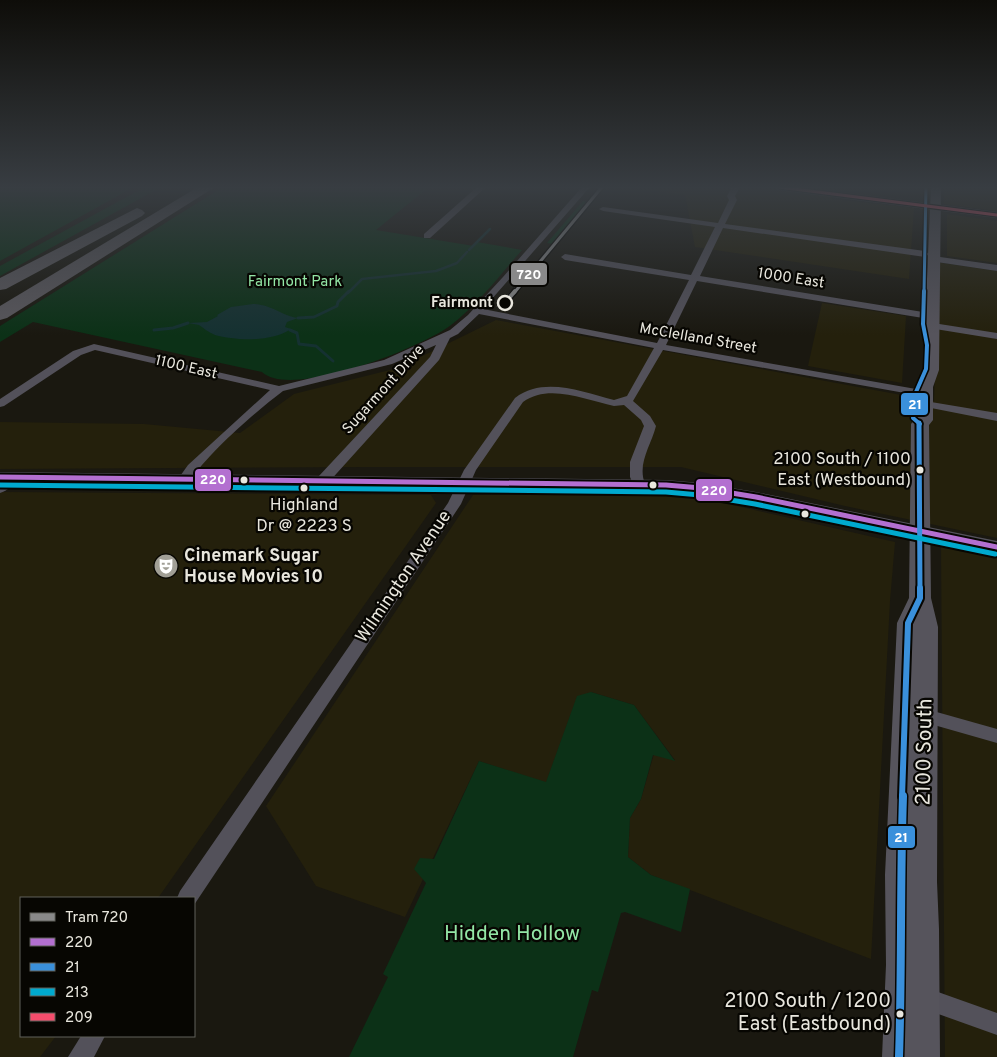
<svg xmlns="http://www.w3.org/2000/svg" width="997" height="1057" font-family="Overpass,sans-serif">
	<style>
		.built { fill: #24200c }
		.green { fill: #0c3117 }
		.water { fill: #153131 }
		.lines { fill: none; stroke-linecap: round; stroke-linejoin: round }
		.stream-far1 { stroke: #153131; stroke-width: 2.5 }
		.stream { stroke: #153131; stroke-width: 3 }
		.minor { fill: #53515a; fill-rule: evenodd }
		.tertiary { fill: #53515a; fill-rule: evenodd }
		.secondary { fill: #56545c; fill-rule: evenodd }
		.motorway { fill: #59575c; fill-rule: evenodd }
		.tram { stroke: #5a5859; stroke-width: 1 }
		.bus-1-casing { stroke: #070602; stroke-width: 9 }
		.bus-2-far4-casing { stroke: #070602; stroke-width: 5.5 }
		.bus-2-far3-casing { stroke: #070602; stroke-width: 7 }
		.bus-2-far2-casing { stroke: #070602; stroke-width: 9 }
		.bus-2-far1-casing { stroke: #070602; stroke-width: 10 }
		.bus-2-casing { stroke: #070602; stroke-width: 11 }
		.bus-3-casing { stroke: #070602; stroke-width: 9 }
		.bus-4-casing { stroke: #070602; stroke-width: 5.5 }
		.bus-1 { stroke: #b36fd0; stroke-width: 5 }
		.bus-2-far4 { stroke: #3a90db; stroke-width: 3 }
		.bus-2-far3 { stroke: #3a90db; stroke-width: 4 }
		.bus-2-far2 { stroke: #3a90db; stroke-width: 5 }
		.bus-2-far1 { stroke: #3a90db; stroke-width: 6 }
		.bus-2 { stroke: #3a90db; stroke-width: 8 }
		.bus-3 { stroke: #00a9ce; stroke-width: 5 }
		.bus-4 { stroke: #f44d6c; stroke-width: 3 }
		.tram-1-far1-casing { stroke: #070602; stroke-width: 5.5 }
		.tram-1-casing { stroke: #070602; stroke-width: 7 }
		.tram-1-far1 { stroke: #898989; stroke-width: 3 }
		.tram-1 { stroke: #898989; stroke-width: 4 }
		.stop-dot { fill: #070602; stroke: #e9e7de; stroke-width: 2.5 }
		.bus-dot { fill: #e9e7de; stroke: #070602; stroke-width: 2 }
		.labels { text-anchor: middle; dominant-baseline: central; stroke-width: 4.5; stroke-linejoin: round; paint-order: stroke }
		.far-street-label { font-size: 15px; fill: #e9e7de; stroke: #070602 }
		.far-park-label { font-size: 15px; fill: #93e6a5; stroke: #070602 }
		.far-stop-label { font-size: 15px; font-weight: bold; fill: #e9e7de; stroke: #070602; text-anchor: end }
		.bus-label { font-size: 17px; fill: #e9e7de; stroke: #070602; text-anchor: end }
		.poi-label { font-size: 18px; font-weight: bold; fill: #e9e7de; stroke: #070602; text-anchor: start }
		.street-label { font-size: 18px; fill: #e9e7de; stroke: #070602 }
		.near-bus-label { font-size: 20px; fill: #e9e7de; stroke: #070602; text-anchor: end }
		.near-street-label { font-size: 21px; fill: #e9e7de; stroke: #070602 }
		.near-park-label { font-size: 21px; fill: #93e6a5; stroke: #070602 }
		.line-badge { stroke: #070602; stroke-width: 2 }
		.badge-label { font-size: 14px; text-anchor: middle; font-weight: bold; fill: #fff }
	</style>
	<rect width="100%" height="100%" fill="#1a1810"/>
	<g class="built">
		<path d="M626 187H836L832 199 914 208 909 279 695 247 685 195Z"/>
		<path d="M944 187H997V211L944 204Z"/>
		<path d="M947 214 997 221V263L947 256Z"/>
		<path d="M935 262 997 271V538L845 506 681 467H368L0 469V422L144 424 240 433 294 394 398 368 496 320 934 401 937 314Z"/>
		<path d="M822 303 906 316 902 383 808 366Z"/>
		<path d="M0 492 431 495 436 503 158 898H21V1036H56L40 1057H0Z"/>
		<path d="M581 492 693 496 895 542 890 601 871 959 651 875 628 857 630 818 641 799 654 754 675 760 634 705 591 692 571 714 546 783 479 761 405 917 316 886 266 806 473 495Z"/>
		<path d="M941 545 997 558V1057H945Z"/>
	</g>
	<g class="green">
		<path d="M0 187H134L0 261Z"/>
		<path d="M145 187H161L0 276V266Z"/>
		<path d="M223 187H429L376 230 474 246 477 242 522 250C500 275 478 304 451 325 423 347 291 400 262 372L33 322 0 342V326Z"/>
		<path d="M583 201 588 202 553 244 547 243Z"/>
		<path d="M591 692 634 705 675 761 653 755 641 799 630 818 628 857 651 875 690 889 681 932 625 912 621 913 598 992 592 990 573 1057H349L388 977 383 974 426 883 414 869 420 858 434 859 479 761 546 782 577 696Z"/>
	</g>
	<path class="water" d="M253 304C274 305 281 316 298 318L287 322 285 327 291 329C272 342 237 341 215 335 208 332 205 329 199 325 196 324 191 324 188 323L207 322 218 316 217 315 231 307Z"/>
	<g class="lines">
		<g class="stream-far1">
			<path d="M469 250 490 229"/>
			<path d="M348 293 362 279 436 271 457 263 467 252"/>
		</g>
		<g class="stream">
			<path d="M298 318 314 317 337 306 338 302 349 291"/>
			<path d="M154 330 173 328 188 323"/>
			<path d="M290 330 297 333 299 344 316 346 333 361"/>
		</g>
		<g class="minor">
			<path d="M477 187H486L430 238H424V234Z"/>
			<path d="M582 187H590L483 309 657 343 689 280 565 260 561 257 565 254 691 275 715 227 603 211 599 209 603 207 718 223 729 200 727 196 732 187H740L735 196 737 200 725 224 925 251 929 254 925 257 723 228 700 276 923 312 928 315 923 318 697 281 666 345 916 389 922 392 916 395 663 350 633 401 650 416 656 426C651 446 637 463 645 484L639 488 633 484 630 477V462L644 426 641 420 624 405 614 406C586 400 549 383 523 402L476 470 461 504 194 905V898H177L180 891 448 503 464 470 515 398C544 376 582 392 614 400L627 396 654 348 479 314 458 334 450 338 439 360 328 483H318L317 480 318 477 430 357 436 345 392 364 283 391C254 413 209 452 189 482L184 483 178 479 188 465 270 390 95 350 81 355 4 406 0 407V399L73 351 94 344 279 386 384 360 450 330 468 315 503 277Z"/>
			<path d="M933 256 997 265V271L930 261 929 259Z"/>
			<path d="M933 323 997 333V339L929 328 928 326Z"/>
			<path d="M925 401 997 413V421L921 406 919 404Z"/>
			<path d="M13 474 18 475 19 478C15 484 7 491 0 493V482Z"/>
			<path d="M926 709 997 729V743L920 721 917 716 920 711Z"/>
			<path d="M924 987 997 1013V1035L916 1006 913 998 916 990Z"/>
			<path d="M81 1036H105L94 1057H68Z"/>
		</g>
		<g class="tertiary">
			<path d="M773 187H801L997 212V218L778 190Z"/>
			<path d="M0 472 666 480 701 483 756 492 997 541V553L756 502 701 493 666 490 0 482Z"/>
		</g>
		<path class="secondary" d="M931 187H941L939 370 933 387V420L929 425 931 598 938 627 937 882 939 929 940 1057H882L886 965 885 875 897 623 909 598 911 424 915 419 917 387 923 370Z"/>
		<g class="motorway">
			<path d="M198 187H215L7 318 0 320V306Z"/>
			<path d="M137 208 142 210 145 213 142 216 6 289 0 290V278Z"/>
		</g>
		<path class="tram" d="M497 306 540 261"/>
		<defs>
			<path id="bus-1" d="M0 477 666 485 701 488 756 497 997 547"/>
			<path id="bus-2-far4" d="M924 293 926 187"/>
			<path id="bus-2-far3" d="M920 424 913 418 916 392 926 369 927 345 923 324 924 291"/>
			<path id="bus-2-far2" d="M919 423 920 590"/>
			<path id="bus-2-far1" d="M902 797 908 623 920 598V588"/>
			<path id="bus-2" d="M899 1057C902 970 900 883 903 796"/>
			<path id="bus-3" d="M0 485 666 492 700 495 755 504 995 554"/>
			<path id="bus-4" d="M779 187 997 215"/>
		</defs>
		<use href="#bus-1" class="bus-1-casing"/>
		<use href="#bus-2-far4" class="bus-2-far4-casing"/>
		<use href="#bus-2-far3" class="bus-2-far3-casing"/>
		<use href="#bus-2-far2" class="bus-2-far2-casing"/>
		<use href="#bus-2-far1" class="bus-2-far1-casing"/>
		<use href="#bus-2" class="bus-2-casing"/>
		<use href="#bus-3" class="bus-3-casing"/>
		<use href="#bus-4" class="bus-4-casing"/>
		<use href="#bus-1" class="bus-1"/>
		<use href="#bus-2-far4" class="bus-2-far4"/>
		<use href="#bus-2-far3" class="bus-2-far3"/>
		<use href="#bus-2-far2" class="bus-2-far2"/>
		<use href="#bus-2-far1" class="bus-2-far1"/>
		<use href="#bus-2" class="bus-2"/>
		<use href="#bus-3" class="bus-3"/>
		<use href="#bus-4" class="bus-4"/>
		<defs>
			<path id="tram-1-far1" d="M514 293 602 187"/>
			<path id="tram-1" d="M505 303 515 291"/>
		</defs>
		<use href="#tram-1-far1" class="tram-1-far1-casing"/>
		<use href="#tram-1" class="tram-1-casing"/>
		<use href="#tram-1-far1" class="tram-1-far1"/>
		<use href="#tram-1" class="tram-1"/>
	</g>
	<linearGradient id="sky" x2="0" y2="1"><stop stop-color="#0e0d09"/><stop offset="0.56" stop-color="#383d42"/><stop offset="1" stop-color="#383d42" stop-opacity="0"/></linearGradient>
	<rect width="997" height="335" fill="url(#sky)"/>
	<defs>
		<symbol id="theatre-disc" viewBox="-11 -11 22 22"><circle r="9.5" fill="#a19f96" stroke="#070602"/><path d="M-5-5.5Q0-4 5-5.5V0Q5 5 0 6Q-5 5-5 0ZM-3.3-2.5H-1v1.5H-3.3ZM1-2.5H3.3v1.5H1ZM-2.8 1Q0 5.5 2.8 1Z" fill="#fff"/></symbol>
	</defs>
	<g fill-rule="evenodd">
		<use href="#theatre-disc" x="152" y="552" width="28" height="28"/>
	</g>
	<circle class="stop-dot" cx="505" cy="303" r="7"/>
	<g class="bus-dot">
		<circle cx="920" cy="470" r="4.5"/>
		<circle cx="244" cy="480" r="4.5"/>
		<circle cx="653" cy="485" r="4.5"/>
		<circle cx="304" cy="488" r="4.5"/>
		<circle cx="805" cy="514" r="4.5"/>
		<circle cx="900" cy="1014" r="4.5"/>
	</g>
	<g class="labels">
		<g class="far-street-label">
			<text transform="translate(791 279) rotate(9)">1000 East</text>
			<text transform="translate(698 339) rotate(10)">McClelland Street</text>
			<text transform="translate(186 368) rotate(13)">1100 East</text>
			<text transform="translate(384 390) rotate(-48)">Sugarmont Drive</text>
		</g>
		<g class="far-park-label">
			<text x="295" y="282">Fairmont Park</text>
		</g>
		<g class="far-stop-label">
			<text x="493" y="303">Fairmont</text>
		</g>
		<g class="bus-label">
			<text x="911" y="460">2100 South / 1100<tspan x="911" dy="21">East (Westbound)</tspan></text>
			<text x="304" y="506" text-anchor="middle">Highland<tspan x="304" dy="21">Dr @ 2223 S</tspan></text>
		</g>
		<g class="poi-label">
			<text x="184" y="556">Cinemark Sugar<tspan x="184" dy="21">House Movies 10</tspan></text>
		</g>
		<g class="street-label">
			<text transform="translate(404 577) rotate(-56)">Wilmington Avenue</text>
		</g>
		<g class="near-bus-label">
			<text x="891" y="1002">2100 South / 1200<tspan x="891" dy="23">East (Eastbound)</tspan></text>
		</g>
		<g class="near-street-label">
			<text transform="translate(925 752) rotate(-89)">2100 South</text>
		</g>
		<g class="near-park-label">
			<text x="512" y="934">Hidden Hollow</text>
		</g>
	</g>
	<g class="line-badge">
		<rect x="510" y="262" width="38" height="24" rx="5" fill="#898989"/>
		<rect x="900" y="392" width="29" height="24" rx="5" fill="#3a90db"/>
		<rect x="194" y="468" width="38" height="24" rx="5" fill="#b36fd0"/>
		<rect x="695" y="478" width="38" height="24" rx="5" fill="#b36fd0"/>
		<rect x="887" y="825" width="29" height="24" rx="5" fill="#3a90db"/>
	</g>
	<g class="badge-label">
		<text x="529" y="279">720</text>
		<text x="915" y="409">21</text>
		<text x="213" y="484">220</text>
		<text x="714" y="495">220</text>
		<text x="901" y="842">21</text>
	</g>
	<rect x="20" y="897" width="175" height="140" fill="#070602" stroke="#61605a"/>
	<rect x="30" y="913" width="25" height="8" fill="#898989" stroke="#61605a"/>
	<text x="65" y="922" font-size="15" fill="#e9e7de">Tram 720</text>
	<rect x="30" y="938" width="25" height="8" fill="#b36fd0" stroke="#61605a"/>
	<text x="65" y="947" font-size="15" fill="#e9e7de">220</text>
	<rect x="30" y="963" width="25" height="8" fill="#3a90db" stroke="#61605a"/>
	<text x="65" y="972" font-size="15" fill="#e9e7de">21</text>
	<rect x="30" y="988" width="25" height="8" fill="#00a9ce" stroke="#61605a"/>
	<text x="65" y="997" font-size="15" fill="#e9e7de">213</text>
	<rect x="30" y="1013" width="25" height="8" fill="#f44d6c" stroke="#61605a"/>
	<text x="65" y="1022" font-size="15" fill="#e9e7de">209</text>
</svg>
